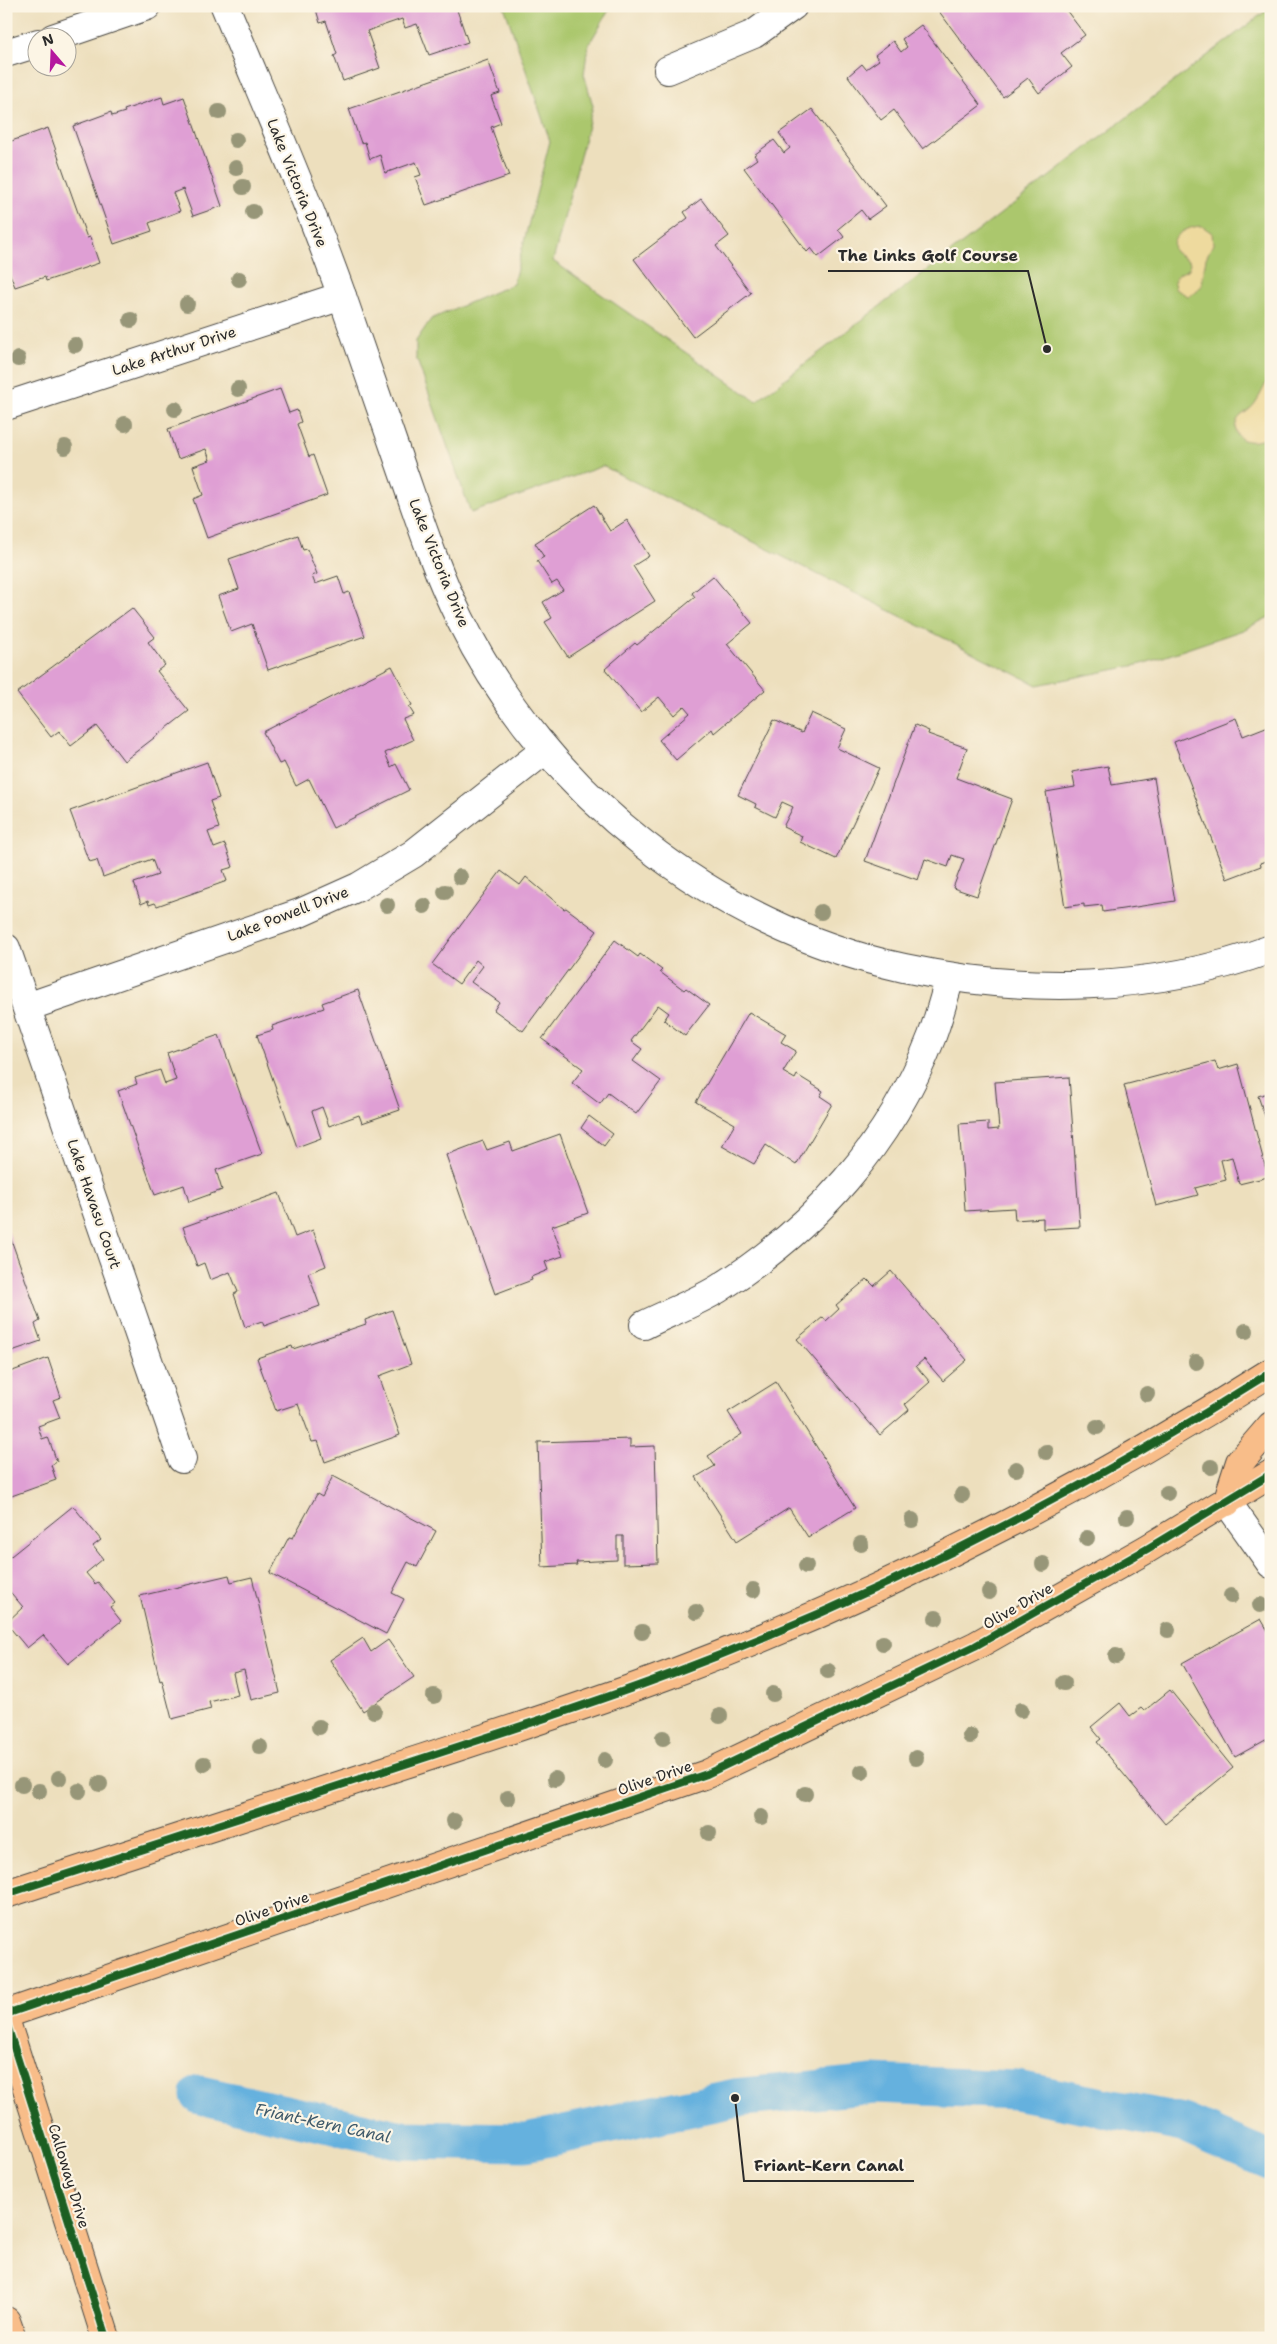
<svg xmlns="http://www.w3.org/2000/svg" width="1277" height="2344" font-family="'Shantell Sans',sans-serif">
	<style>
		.green { fill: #abc76d; stroke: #6b794c }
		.sand { fill: #eeda9e; stroke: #8c8264 }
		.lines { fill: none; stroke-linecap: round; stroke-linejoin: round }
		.canal { stroke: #65b1de; stroke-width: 39 }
		.building { fill: #df9fd4 }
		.minor-casing { stroke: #484641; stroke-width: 30 }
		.major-casing { stroke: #484641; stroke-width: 30 }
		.minor { stroke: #fff; stroke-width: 28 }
		.major { stroke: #f8bd89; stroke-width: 28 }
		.cycleway-casing { stroke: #fcf5e5; stroke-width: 11 }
		.cycleway { stroke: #1b5e20; stroke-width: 8 }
		.tree { fill: #979678 }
		.labels { text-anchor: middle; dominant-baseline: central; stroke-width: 4.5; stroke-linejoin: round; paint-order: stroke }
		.street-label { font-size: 15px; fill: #2b2b2b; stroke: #fcf5e5 }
		.water-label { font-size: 16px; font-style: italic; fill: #3f5a6a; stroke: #fcf5e5 }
		.leader { fill: none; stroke: #2b2b2b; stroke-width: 2 }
		.callout-dot { fill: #2b2b2b; stroke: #fcf5e5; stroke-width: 2 }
		.callout-label { font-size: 16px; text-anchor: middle; font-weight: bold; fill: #2b2b2b; stroke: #fcf5e5; stroke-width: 4.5; stroke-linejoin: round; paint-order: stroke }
	</style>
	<rect width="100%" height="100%" fill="#fcf5e5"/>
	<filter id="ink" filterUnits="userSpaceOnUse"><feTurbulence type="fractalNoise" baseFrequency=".02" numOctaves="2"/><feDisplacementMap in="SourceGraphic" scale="10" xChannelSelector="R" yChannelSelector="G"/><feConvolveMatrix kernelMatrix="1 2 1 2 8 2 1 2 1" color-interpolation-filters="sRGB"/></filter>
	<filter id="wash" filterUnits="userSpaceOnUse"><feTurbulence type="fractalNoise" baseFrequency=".0096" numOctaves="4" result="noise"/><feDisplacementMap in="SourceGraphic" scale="20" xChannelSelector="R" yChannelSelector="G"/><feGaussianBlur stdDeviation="1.12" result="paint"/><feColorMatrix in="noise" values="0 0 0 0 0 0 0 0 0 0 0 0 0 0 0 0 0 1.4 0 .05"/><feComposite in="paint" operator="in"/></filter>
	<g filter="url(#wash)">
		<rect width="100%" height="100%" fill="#eddfbd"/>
		<path class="green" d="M504 6H615L609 10 588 46 584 74 593 106 553 261 756 401 1271 7V616L1243 630 1142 664 1037 685 603 466 471 513 416 357V341L431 319 513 284 550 141Z"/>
		<g class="sand">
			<path d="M1202 226 1212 233 1213 244 1206 258 1201 286 1196 292 1188 296 1175 289 1174 282 1177 275 1189 269 1190 262 1175 252C1167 236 1189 226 1202 226Z"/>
			<path d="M1271 374V432C1263 446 1231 445 1236 424 1238 415 1245 414 1251 408 1260 399 1264 385 1271 374Z"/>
		</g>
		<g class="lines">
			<path class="canal" d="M200 2095 402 2140 526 2142 735 2098 874 2084 1016 2090 1183 2123 1271 2161"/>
		</g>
		<g id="blocks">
			<g class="building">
				<path d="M315 6H467L457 10 468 42 429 55 417 24 405 28 402 19 367 31 380 68 343 81 334 56 337 54 326 21 320 23Z"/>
				<path d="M935 6H1063L1085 35 1061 53 1072 67 1039 93 1028 78 1003 97Z"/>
				<path d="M921 25 981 105 923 149 894 110 881 120 848 76 862 64 866 69 879 60 875 55 893 41 901 52 907 47 902 39Z"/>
				<path d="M488 60 500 93 491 96 501 123 491 127 509 176 426 205 415 177 421 175 416 162 385 173 380 155 370 159 365 142 361 143 349 109Z"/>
				<path d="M162 97 164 104 184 97 222 206 193 216 183 189 173 193 180 211 149 223 152 231 114 244 73 126 111 112 112 116 125 112 124 110Z"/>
				<path d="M812 109 886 206 868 219 861 210 838 229 844 237 818 257 811 248 807 252 744 168 757 159 754 155 774 140 784 153 790 148 779 133Z"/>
				<path d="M48 128 87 238 90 237 99 263 46 281 45 277 15 287 6 264V143Z"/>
				<path d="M701 199 729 236 716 246 751 293 693 337 634 259 688 218 684 212Z"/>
				<path d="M280 389 289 413 297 410 301 422 297 424 309 457 313 455 327 495 207 538 193 499 203 495 193 466 210 460 206 449 178 459 168 429Z"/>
				<path d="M594 505 610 531 627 520 649 556 633 566 655 601 568 657 545 622 552 618 543 602 563 590 557 581 552 584 537 561 544 557 535 543Z"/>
				<path d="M298 535 303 550 307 549 317 574 312 576 315 584 338 576 344 594 349 592 365 636 268 670 252 624 231 632 218 596 239 589 229 559Z"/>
				<path d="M713 576 752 623 727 644 765 690 714 733 712 729 676 760 659 740 690 713 684 706 674 715 659 697 641 712 605 669 635 643 637 645 695 597 692 593Z"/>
				<path d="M132 608 155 637 148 642 165 665 157 671 189 711 124 761 97 726 71 746 59 731 51 737 17 693Z"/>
				<path d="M392 666 412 705 409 707 414 715 403 719 413 740 385 753 391 767 396 764 409 790 333 828 309 779 296 786 284 762 279 764 263 732Z"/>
				<path d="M811 713 846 729 837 748 879 768 836 859 800 842 802 836 783 827 793 807 782 802 775 817 755 807 756 804 738 795 774 720 802 733Z"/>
				<path d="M1236 718 1243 736 1271 725V859L1260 863 1261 866 1227 879 1174 742Z"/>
				<path d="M915 725 929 731 928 734 967 748 956 778 1012 799 977 896 953 888 964 859 952 855 948 867 925 859 918 880 865 861Z"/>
				<path d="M207 762 219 798 210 801 219 828 208 832 214 848 225 844 233 867 223 870 227 881 157 906 155 903 149 905 148 901 141 904 134 883 158 875 152 859 103 877 97 860 89 862 70 811Z"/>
				<path d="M1108 766 1112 785 1154 778 1175 901 1103 912 1102 905 1084 907V904L1065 907 1046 792 1075 787 1072 772Z"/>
				<path d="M501 871 520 885 526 877 564 909 566 908 597 931 523 1031 494 1010 499 1002 471 982 483 966 476 960 459 984 432 964Z"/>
				<path d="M615 940 638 957 640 954 662 970 660 972 684 990 686 988 709 1005 685 1036 664 1020 669 1013 658 1005 631 1041 642 1049 633 1061 661 1081 636 1114 608 1093 600 1104 572 1083 583 1069 542 1039Z"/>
				<path d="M358 990 400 1110 362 1123 359 1115 329 1126 322 1107 312 1111 321 1138 297 1147 257 1035 273 1030 272 1026 324 1008 322 1003Z"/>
				<path d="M749 1012 786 1034 781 1042 796 1051 783 1072 795 1079 797 1075 823 1091 820 1096 832 1104 796 1165 766 1145 754 1164 722 1146 735 1124 696 1102Z"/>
				<path d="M219 1035 262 1154 216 1170 222 1190 189 1202 184 1185 155 1195 118 1091 137 1084 135 1078 160 1070 165 1084 176 1080 167 1053Z"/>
				<path d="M1215 1061 1218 1070 1238 1064 1268 1177 1239 1184 1232 1157 1221 1160 1226 1180 1195 1188 1198 1195 1156 1206 1124 1085Z"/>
				<path d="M1069 1077 1080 1227 1043 1229V1218L1015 1220 1014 1208 965 1211 959 1124 988 1122V1130L999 1129 995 1082Z"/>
				<path d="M1271 1092V1131H1270L1258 1096Z"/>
				<path d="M589 1116 613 1134 604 1146 581 1128Z"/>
				<path d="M560 1134 588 1213 552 1226 563 1256 545 1262 548 1270 531 1277 532 1280 495 1294 446 1155 483 1141 487 1150 510 1142 513 1151Z"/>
				<path d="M279 1193 295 1237 313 1230 326 1266 308 1273 320 1306 264 1326 262 1321 245 1327 234 1294 238 1292 230 1272 210 1280 204 1263 197 1266 183 1227Z"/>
				<path d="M8 1231 40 1321 35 1324 41 1341 6 1353V1232Z"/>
				<path d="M891 1271 967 1360 943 1381 924 1359 916 1366 930 1382 905 1404 909 1410 880 1435 797 1339 823 1317 826 1321 839 1309 836 1305 867 1279 874 1286Z"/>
				<path d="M392 1310 411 1364 379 1376 400 1435 325 1462 318 1441 312 1442 298 1404 276 1411 257 1358 292 1346 293 1349 366 1324 365 1320Z"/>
				<path d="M48 1358 61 1397 53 1400 60 1418 38 1426 42 1439 48 1437 57 1462 51 1465 56 1480 6 1498V1378L11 1376 10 1372Z"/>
				<path d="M776 1382 855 1508 808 1537 789 1508 737 1541 696 1477 715 1466 708 1456 742 1434 728 1412Z"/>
				<path d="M630 1439V1447L655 1446 658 1563 623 1564V1536H617V1560L576 1562 577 1565 542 1567 538 1442Z"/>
				<path d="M333 1476 436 1531 417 1567 408 1562 392 1593 404 1599 386 1634 270 1573 289 1537 293 1538 317 1494 322 1497Z"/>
				<path d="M73 1506 101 1540 93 1546 103 1559 86 1573 95 1584 98 1582 115 1603 110 1607 121 1621 68 1664 43 1635 27 1648 6 1623 23 1607 6 1587V1560Z"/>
				<path d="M229 1575 231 1582 252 1577 280 1693 251 1700 244 1670 233 1673 238 1695 209 1702 211 1709 172 1719 162 1680 160 1681 140 1596Z"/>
				<path d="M1261 1619 1271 1636V1737L1235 1757 1182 1663Z"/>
				<path d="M363 1638 371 1652 388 1640 414 1677 363 1711 330 1660Z"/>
				<path d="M1170 1690 1233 1768 1165 1824 1097 1742 1101 1739 1091 1727 1120 1703 1130 1716 1141 1708 1144 1711Z"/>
			</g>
		</g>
	</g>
	<g filter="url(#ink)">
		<use href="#blocks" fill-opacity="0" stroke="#484641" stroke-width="1"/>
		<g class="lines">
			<defs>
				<g id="minor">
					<path d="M225 6C265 103 308 200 343 299 364 358 384 417 404 475 421 524 437 573 460 619 545 792 714 927 904 968 1025 994 1153 992 1271 949"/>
					<path d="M53 38 147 6"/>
					<path d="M6 53 38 43"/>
					<path d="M668 70 754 34 793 6"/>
					<path d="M6 406 342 296"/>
					<path d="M6 948 182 1459"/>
					<path d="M27 1007 300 913 358 887 413 854 545 750"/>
					<path d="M644 1325C668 1313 695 1303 718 1289 815 1228 891 1143 932 1036 939 1017 944 997 950 978"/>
					<path d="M1227 1502 1271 1564"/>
				</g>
				<g id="major">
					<path d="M1227 1502 1240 1462 1271 1426"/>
					<path d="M6 1894C133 1853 260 1811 387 1770 481 1739 575 1710 668 1675 878 1596 1081 1493 1271 1372"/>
					<path d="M6 2014 707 1774 975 1646 1147 1549 1271 1474"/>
					<path d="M6 2022 106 2338"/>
					<path d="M6 2321 12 2338"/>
				</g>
			</defs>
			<use href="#minor" class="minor-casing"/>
			<use href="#major" class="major-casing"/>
			<use href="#minor" class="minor"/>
			<use href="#major" class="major"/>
			<defs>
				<g id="cycleway">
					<path d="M6 1894C133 1853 260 1811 387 1770 481 1739 575 1710 668 1675 878 1596 1081 1493 1271 1372"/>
					<path d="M6 2014 707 1774 975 1646 1147 1549 1271 1474"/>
					<path d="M6 2022 106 2338"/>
				</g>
			</defs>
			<use href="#cycleway" class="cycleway-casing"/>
			<use href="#cycleway" class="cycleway"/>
		</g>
		<g class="tree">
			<circle cx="219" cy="112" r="8"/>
			<circle cx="236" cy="140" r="8"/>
			<circle cx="236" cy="168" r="8"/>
			<circle cx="243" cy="187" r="8"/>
			<circle cx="253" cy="212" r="8"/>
			<circle cx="239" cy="279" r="8"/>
			<circle cx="187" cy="304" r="8"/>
			<circle cx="131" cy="320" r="8"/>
			<circle cx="75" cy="345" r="8"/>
			<circle cx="18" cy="359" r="8"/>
			<circle cx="238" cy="389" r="8"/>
			<circle cx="175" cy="409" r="8"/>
			<circle cx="125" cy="424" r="8"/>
			<circle cx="65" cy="447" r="8"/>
			<circle cx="460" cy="877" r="8"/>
			<circle cx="445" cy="892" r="8"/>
			<circle cx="387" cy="905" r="8"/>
			<circle cx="424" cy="906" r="8"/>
			<circle cx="821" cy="912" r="8"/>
			<circle cx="1246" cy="1331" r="8"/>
			<circle cx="1196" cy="1362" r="8"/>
			<circle cx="1147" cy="1394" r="8"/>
			<circle cx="1097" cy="1427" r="8"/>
			<circle cx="1046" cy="1452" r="8"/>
			<circle cx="1211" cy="1467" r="8"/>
			<circle cx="1016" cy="1469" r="8"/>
			<circle cx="1167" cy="1493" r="8"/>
			<circle cx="962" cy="1495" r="8"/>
			<circle cx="1127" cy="1517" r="8"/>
			<circle cx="912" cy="1520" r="8"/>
			<circle cx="1087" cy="1538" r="8"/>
			<circle cx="861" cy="1544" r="8"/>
			<circle cx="1043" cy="1564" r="8"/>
			<circle cx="806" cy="1566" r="8"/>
			<circle cx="753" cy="1590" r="8"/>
			<circle cx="989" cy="1592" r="8"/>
			<circle cx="1231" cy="1596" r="8"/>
			<circle cx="1260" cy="1605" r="8"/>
			<circle cx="696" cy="1612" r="8"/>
			<circle cx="936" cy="1618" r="8"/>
			<circle cx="1168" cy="1630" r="8"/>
			<circle cx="642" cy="1632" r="8"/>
			<circle cx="883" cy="1643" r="8"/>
			<circle cx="1116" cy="1656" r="8"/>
			<circle cx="828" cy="1671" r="8"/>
			<circle cx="1064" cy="1683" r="8"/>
			<circle cx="773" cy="1694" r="8"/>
			<circle cx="434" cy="1696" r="8"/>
			<circle cx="1021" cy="1710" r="8"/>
			<circle cx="374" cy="1711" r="8"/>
			<circle cx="720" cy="1716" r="8"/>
			<circle cx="319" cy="1727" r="8"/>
			<circle cx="970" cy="1736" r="8"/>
			<circle cx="663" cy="1738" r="8"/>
			<circle cx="260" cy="1747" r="8"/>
			<circle cx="916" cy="1758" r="8"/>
			<circle cx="605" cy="1760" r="8"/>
			<circle cx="204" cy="1764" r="8"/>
			<circle cx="862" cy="1772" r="8"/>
			<circle cx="59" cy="1778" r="8"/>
			<circle cx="555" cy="1779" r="8"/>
			<circle cx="100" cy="1784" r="8"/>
			<circle cx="22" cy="1785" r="8"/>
			<circle cx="39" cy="1791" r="8"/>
			<circle cx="79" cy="1791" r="8"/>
			<circle cx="805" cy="1794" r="8"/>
			<circle cx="508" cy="1798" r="8"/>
			<circle cx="761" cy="1817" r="8"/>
			<circle cx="454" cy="1821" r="8"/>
			<circle cx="709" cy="1833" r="8"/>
		</g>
	</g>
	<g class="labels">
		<g class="street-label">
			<text transform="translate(297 183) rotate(68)">Lake Victoria Drive</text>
			<text transform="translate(174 351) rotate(-18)">Lake Arthur Drive</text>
			<text transform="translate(439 563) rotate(68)">Lake Victoria Drive</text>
			<text transform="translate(288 914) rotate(-21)">Lake Powell Drive</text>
			<text transform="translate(94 1204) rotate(71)">Lake Havasu Court</text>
			<text transform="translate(1018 1606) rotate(-30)">Olive Drive</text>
			<text transform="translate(655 1778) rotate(-19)">Olive Drive</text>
			<text transform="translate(272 1909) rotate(-19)">Olive Drive</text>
			<text transform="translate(69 2176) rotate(73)">Calloway Drive</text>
		</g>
		<g class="water-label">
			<text transform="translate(323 2123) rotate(12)">Friant-Kern Canal</text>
		</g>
	</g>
	<path class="leader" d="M1047 349L1028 271H828M735 2098L744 2181H914"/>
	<g class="callout-dot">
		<circle cx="1047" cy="349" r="5"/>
		<circle cx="735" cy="2098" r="5"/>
	</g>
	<g class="callout-label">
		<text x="928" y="261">The Links Golf Course</text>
		<text x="829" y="2171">Friant-Kern Canal</text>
	</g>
	<rect width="1277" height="2344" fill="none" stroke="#fcf5e5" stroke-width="25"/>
	<g transform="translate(52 52) rotate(341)"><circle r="24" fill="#fcf5e5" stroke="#a8a49b"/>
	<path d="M0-4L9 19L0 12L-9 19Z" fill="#b5179e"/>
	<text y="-8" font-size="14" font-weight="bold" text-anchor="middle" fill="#2b2b2b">N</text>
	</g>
</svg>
